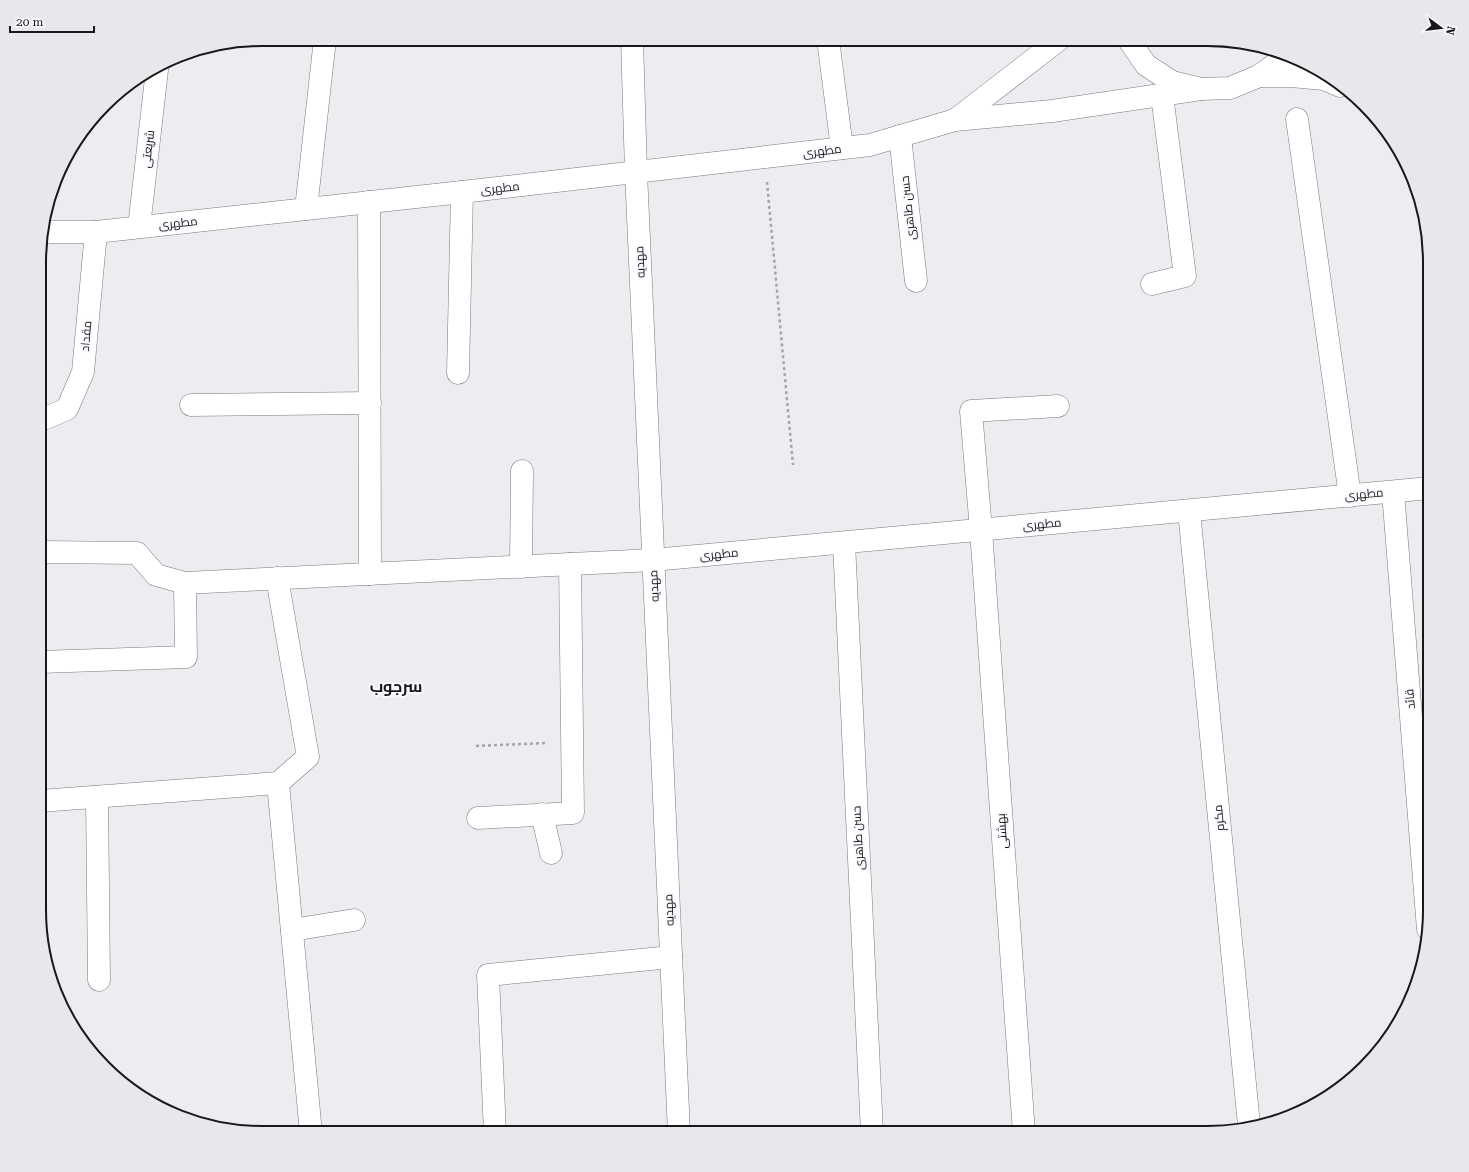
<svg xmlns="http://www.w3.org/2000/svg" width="1469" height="1172" font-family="'Roboto Serif',Cairo,serif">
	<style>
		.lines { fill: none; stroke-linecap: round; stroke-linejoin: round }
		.street-casing { stroke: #7a787d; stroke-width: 23 }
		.secondary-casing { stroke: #7a787d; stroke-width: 23 }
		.path { stroke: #a5a4a7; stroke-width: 2.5; stroke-dasharray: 3 3; stroke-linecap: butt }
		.street { stroke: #fff; stroke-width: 22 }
		.secondary { stroke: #fff; stroke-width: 22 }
		.labels { text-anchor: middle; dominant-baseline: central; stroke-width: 4; stroke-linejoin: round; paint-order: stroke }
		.street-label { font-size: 12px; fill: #181819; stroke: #fbf9fe }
		.district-label { font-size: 16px; font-weight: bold; fill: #181819; stroke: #fbf9fe }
		.rim { fill: none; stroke: #181819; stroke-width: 2 }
	</style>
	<rect width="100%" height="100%" fill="#eeecf1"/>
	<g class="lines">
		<defs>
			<g id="street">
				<path d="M632 39 636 172 679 1133"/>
				<path d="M828 39 842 148"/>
				<path d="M1297 119 1350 496"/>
				<path d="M900 136 916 281"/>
				<path d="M369 202 370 574"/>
				<path d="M306 209 325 39"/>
				<path d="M139 227 157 70"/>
				<path d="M1152 284 1185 276 1162 95"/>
				<path d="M458 373 462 192"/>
				<path d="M191 405 370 403"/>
				<path d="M41 420 67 409 83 372 96 232"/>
				<path d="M1393 492 1428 929"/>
				<path d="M1189 511 1249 1125"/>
				<path d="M844 543 872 1133"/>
				<path d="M42 552 137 553 156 575 185 583"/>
				<path d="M521 567 522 471"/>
				<path d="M277 578 308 757 278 783 311 1133"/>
				<path d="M40 662 186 657 185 583 653 560 1430 488"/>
				<path d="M97 797 99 980"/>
				<path d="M40 801 278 783"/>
				<path d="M542 814 551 853"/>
				<path d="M478 818 573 813 570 564"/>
				<path d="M292 930 354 920"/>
				<path d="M495 1133 488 975 671 957"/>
				<path d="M1024 1133 981 530 971 411 1058 406"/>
			</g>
			<g id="secondary">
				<path d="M1128 39 1146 65 1172 82 1201 89 1230 88 1259 76 1285 57 1286 55"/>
				<path d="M1259 76H1291L1324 79 1340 86"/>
				<path d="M955 120 1060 39"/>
				<path d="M41 232H96L462 192 870 145 955 120 1052 111 1201 89"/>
			</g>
		</defs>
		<use href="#street" class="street-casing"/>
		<use href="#secondary" class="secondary-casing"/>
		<g class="path">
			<path d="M767 182 793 465"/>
			<path d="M476 746 547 743"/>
		</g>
		<use href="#street" class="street"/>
		<use href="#secondary" class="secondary"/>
	</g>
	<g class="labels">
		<g class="street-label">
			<text transform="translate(148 149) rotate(-83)">شریعتی</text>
			<text transform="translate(822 151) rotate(-7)">مطهری</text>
			<text transform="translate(500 188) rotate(-6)">مطهری</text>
			<text transform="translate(908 208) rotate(-96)">حسن طاهری</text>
			<text transform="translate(178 223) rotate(-6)">مطهری</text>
			<text transform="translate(640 262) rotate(-93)">مهدیه</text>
			<text transform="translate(86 336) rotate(-85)">مقداد</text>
			<text transform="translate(1364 494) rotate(-5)">مطهری</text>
			<text transform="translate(1042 524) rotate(-5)">مطهری</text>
			<text transform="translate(719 554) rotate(-5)">مطهری</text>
			<text transform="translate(654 586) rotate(-93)">مهدیه</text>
			<text transform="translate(1410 699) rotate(-95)">قائد</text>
			<text transform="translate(1219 818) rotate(-96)">مکرم</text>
			<text transform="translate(1002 831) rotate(-94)">بهشتی</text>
			<text transform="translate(858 838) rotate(-93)">حسن طاهری</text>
			<text transform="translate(669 910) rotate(-93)">مهدیه</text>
		</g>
		<g class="district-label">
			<text x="396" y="686">سرجوب</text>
		</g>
	</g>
	<path d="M0 0H1469V1172H0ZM262 46H1207A216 216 0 0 1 1423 262V910A216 216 0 0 1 1207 1126H262A216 216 0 0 1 46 910V262A216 216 0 0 1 262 46Z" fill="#e9e7ec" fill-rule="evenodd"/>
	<path class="rim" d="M262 46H1207A216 216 0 0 1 1423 262V910A216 216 0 0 1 1207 1126H262A216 216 0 0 1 46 910V262A216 216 0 0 1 262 46Z"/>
	<g transform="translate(1441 28) rotate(105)" stroke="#fbf9fe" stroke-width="3" paint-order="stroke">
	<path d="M0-3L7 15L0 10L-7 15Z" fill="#181819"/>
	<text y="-6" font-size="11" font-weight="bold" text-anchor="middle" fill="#181819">N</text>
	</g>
	<path d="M10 26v6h84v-6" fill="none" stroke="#181819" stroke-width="2"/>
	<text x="16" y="26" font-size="12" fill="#181819" stroke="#fbf9fe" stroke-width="3" paint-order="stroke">20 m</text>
</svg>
